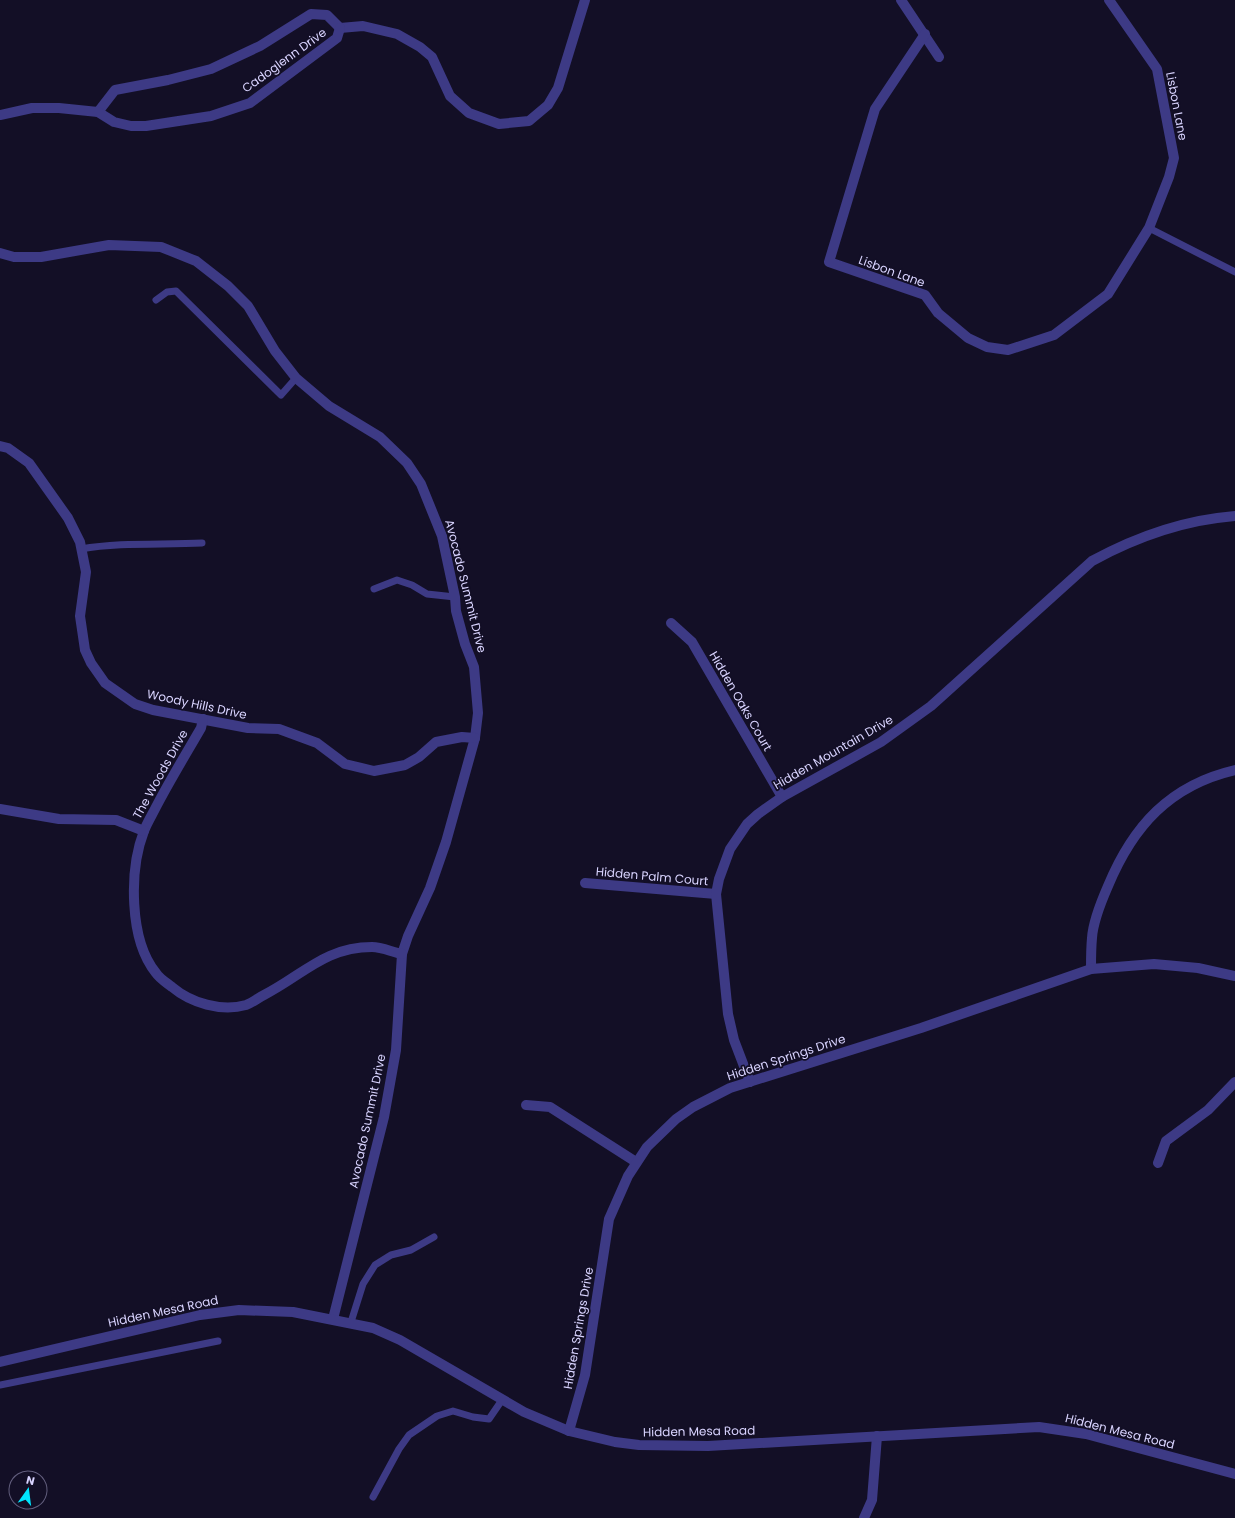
<svg xmlns="http://www.w3.org/2000/svg" width="1235" height="1518" font-family="Poppins,sans-serif">
	<style>
		.lines { fill: none; stroke-linecap: round; stroke-linejoin: round }
		.service { stroke: #3d3a85; stroke-width: 7 }
		.minor { stroke: #3d3a85; stroke-width: 10 }
		.tertiary { stroke: #3d3a85; stroke-width: 10 }
		.labels { text-anchor: middle; dominant-baseline: central; stroke-width: 3.5; stroke-linejoin: round; paint-order: stroke }
		.street-label { font-size: 12px; fill: #d9d4ff; stroke: #130f26 }
	</style>
	<rect width="100%" height="100%" fill="#130f26"/>
	<g class="lines">
		<g class="service">
			<path d="M1149 228 1235 272"/>
			<path d="M156 300 167 292 176 291 281 395 296 378"/>
			<path d="M81 549C120 542 162 545 202 543"/>
			<path d="M374 589 397 580 412 585 427 594 455 597"/>
			<path d="M351 1322 363 1284 375 1265 391 1255 411 1250 434 1237"/>
			<path d="M0 1385 218 1341"/>
			<path d="M373 1497 399 1449 409 1435 437 1416 453 1411 473 1417 489 1419 502 1400"/>
		</g>
		<g class="minor">
			<path d="M901 0 939 57"/>
			<path d="M340 28 363 26 397 34 420 47 432 57 450 96 469 113 499 124 529 121 548 105 558 88 585 0"/>
			<path d="M925 34 875 109 829 262 925 295 938 313 968 338 987 347 1008 350 1054 335 1108 294 1149 228 1169 177 1174 158 1157 69 1109 0"/>
			<path d="M98 112 115 90 168 80 211 69 260 46 311 14 327 15 340 28"/>
			<path d="M0 115 32 108H59L98 112 114 122 131 126H146L211 116 250 103 337 38 340 28"/>
			<path d="M0 253 14 257H41L109 245 161 247 196 261 228 286 248 306 275 351 296 378 329 406 380 437 407 463 421 484 442 536 455 597 456 611 465 644 474 667 478 713 475 738 446 842 430 888 408 936 402 954 396 1050 384 1117 333 1319"/>
			<path d="M0 446 8 448 29 463 68 518 80 542 86 572 80 616 85 650 91 663 105 683 135 704 153 710 248 728 279 729 317 743 345 764 374 771 405 765 419 757 436 742 462 737 475 738"/>
			<path d="M671 623 692 642 782 797"/>
			<path d="M203 719 201 728C186 754 170 780 156 807 152 815 147 823 144 831 129 870 129 940 156 973 160 979 167 983 172 987 191 1003 221 1012 246 1005 252 1003 258 998 264 995 303 975 325 947 372 947 382 947 392 952 402 954"/>
			<path d="M0 809 59 819 116 820 144 831"/>
			<path d="M585 883 716 894"/>
			<path d="M1091 969C1091 959 1091 948 1092 938 1093 921 1101 902 1108 886 1133 826 1170 785 1235 770"/>
			<path d="M750 1082 734 1040 728 1014 716 894 719 879 730 849 747 824 758 814 782 797 881 742 931 706 1092 561C1136 537 1184 520 1235 516"/>
			<path d="M526 1105 550 1107 636 1162"/>
			<path d="M1158 1163 1166 1141 1208 1110 1235 1082"/>
			<path d="M864 1518 872 1500 877 1436"/>
		</g>
		<g class="tertiary">
			<path d="M0 1362 200 1315 239 1310 293 1312 373 1328 400 1340 524 1412 569 1431 615 1442 639 1445 708 1446 1039 1427 1086 1434 1235 1474"/>
			<path d="M569 1431 585 1375 609 1219 628 1176 647 1147 676 1119 693 1107 730 1088 921 1028 1091 969 1154 964 1198 968 1235 976"/>
		</g>
	</g>
	<g class="labels">
		<g class="street-label">
			<text transform="translate(284 60) rotate(-36)">Cadoglenn Drive</text>
			<text transform="translate(1177 106) rotate(79)">Lisbon Lane</text>
			<text transform="translate(892 271) rotate(20)">Lisbon Lane</text>
			<text transform="translate(466 586) rotate(76)">Avocado Summit Drive</text>
			<text transform="translate(741 701) rotate(60)">Hidden Oaks Court</text>
			<text transform="translate(197 704) rotate(12)">Woody Hills Drive</text>
			<text transform="translate(833 752) rotate(-30)">Hidden Mountain Drive</text>
			<text transform="translate(160 774) rotate(-61)">The Woods Drive</text>
			<text transform="translate(652 876) rotate(5)">Hidden Palm Court</text>
			<text transform="translate(786 1057) rotate(-18)">Hidden Springs Drive</text>
			<text transform="translate(367 1121) rotate(-78)">Avocado Summit Drive</text>
			<text transform="translate(163 1311) rotate(-12)">Hidden Mesa Road</text>
			<text transform="translate(578 1328) rotate(-80)">Hidden Springs Drive</text>
			<text transform="translate(699 1431) rotate(-1)">Hidden Mesa Road</text>
			<text transform="translate(1120 1431) rotate(14)">Hidden Mesa Road</text>
		</g>
	</g>
	<g transform="translate(28 1490) rotate(14)"><circle r="19" fill="#130f26" stroke="#625e7d"/>
	<path d="M0-3L7 15L0 10L-7 15Z" fill="#00e5ff"/>
	<text y="-6" font-size="11" font-weight="bold" text-anchor="middle" fill="#d9d4ff">N</text>
	</g>
</svg>
